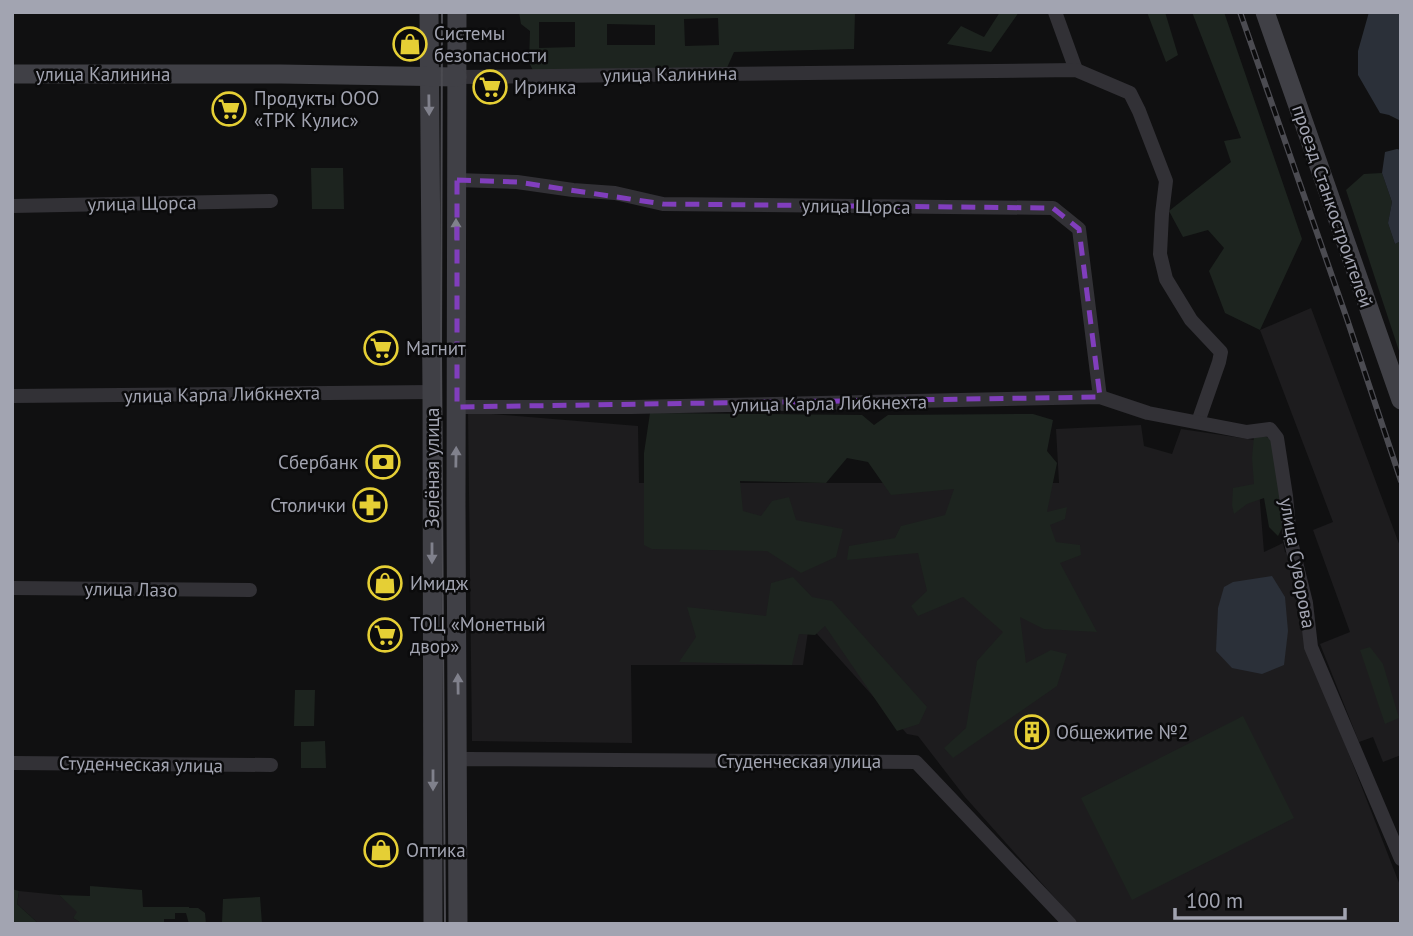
<svg xmlns="http://www.w3.org/2000/svg" width="1413" height="936" font-family="'PT Sans',sans-serif">
	<style>
		.built { fill: #1d1c1e }
		.green { fill: #1d241f; fill-rule: evenodd }
		.water { fill: #2b3039 }
		.lines { fill: none; stroke-linecap: round; stroke-linejoin: round }
		.street { stroke: #323136; stroke-width: 14 }
		.secondary { stroke: #404046; stroke-width: 19 }
		.tram { stroke: #4b4b51; stroke-width: 2 }
		.rail-casing { stroke: #4b4b51; stroke-width: 6 }
		.rail { stroke: #0b0b0c; stroke-width: 3.5; stroke-dasharray: 10; stroke-linecap: butt }
		.oneway { fill: #80818c }
		.marked { fill: none; stroke: #813ebd; stroke-width: 5; stroke-dasharray: 14 9; stroke-linejoin: round }
		.labels { text-anchor: middle; dominant-baseline: central; stroke-width: 5; stroke-linejoin: round; paint-order: stroke }
		.poi-label { font-size: 19px; fill: #a2a4b1; stroke: #0b0b0c; text-anchor: start }
		.street-label { font-size: 19px; fill: #a2a4b1; stroke: #0b0b0c }
	</style>
	<rect width="100%" height="100%" fill="#101011"/>
	<g class="built">
		<path d="M1311 308 1401 549V755L1383 762 1373 737 1359 742 1320 644 1350 632 1313 530 1333 522 1260 330Z"/>
		<path d="M468 412 638 426 639 483H1059L1056 429 1141 425 1144 446 1172 454 1181 429 1255 440 1264 552 1283 543 1285 552 1291 556 1308 649 1401 888V924H1078L965 797 918 736 907 734 809 625 803 665H631L632 743 472 741Z"/>
		<path d="M19 891 59 895 78 912 73 918 83 924H39L17 904Z"/>
	</g>
	<g class="green">
		<path d="M519 12H855L854 49 734 52 726 70 535 75 529 62 530 31 521 24ZM718 18 719 45 685 46 684 19ZM539 22H575V47L539 48ZM607 24 655 25V45H607Z"/>
		<path d="M1000 12H1019L991 52 947 44 961 26 984 37Z"/>
		<path d="M1147 12H1165L1178 55 1166 62Z"/>
		<path d="M1192 12H1224L1302 239 1260 330 1225 313 1209 271 1224 248 1208 230 1183 237 1169 211 1231 162 1224 141 1241 138Z"/>
		<path d="M311 168H343L344 209H312Z"/>
		<path d="M1382 173 1392 202 1388 223 1395 244 1401 241V357L1346 190 1364 174Z"/>
		<path d="M650 413 862 415 874 425 888 415 1033 414 1053 420 1047 451 1057 463 1047 512 1067 507 1065 519 1050 525 1056 542 1080 545 1081 555 1060 563 1097 632 1044 629 1020 617 1026 663 1051 650 1067 654 1057 686 953 758 944 748 966 728 977 661 1003 632 963 597 918 616 911 606 927 591 918 553 847 560 849 546 895 538 901 526 945 515 954 489 891 495 868 462 847 458 826 483 740 481 743 511 761 516 772 501 789 497 796 520 843 529 836 557 801 573 767 551 652 549 644 545V453Z"/>
		<path d="M1260 434 1273 440 1285 522 1278 536 1269 527 1264 498 1247 504 1234 514 1232 505 1233 488 1254 484 1252 458 1254 436Z"/>
		<path d="M793 577 812 597 832 601 927 707 919 724 897 731 825 626 815 635 799 634 792 665 679 662 696 637 687 607 766 616 771 583Z"/>
		<path d="M1370 647 1383 664 1399 718 1385 724 1360 650Z"/>
		<path d="M295 690H315L314 726H294Z"/>
		<path d="M1243 716 1294 818 1132 900 1081 798Z"/>
		<path d="M325 741 326 768H301V742Z"/>
		<path d="M90 886 142 890 143 907H189V908H198L205 913 206 924H189L186 913H175V919H164V924H83L73 918 77 912 59 895 90 896Z"/>
		<path d="M12 889 19 891 17 904 39 924H12Z"/>
		<path d="M260 897 262 924H214L222 922 223 899Z"/>
	</g>
	<g class="water">
		<path d="M1369 12H1401V121L1389 115 1380 113 1358 75V51Z"/>
		<path d="M1397 149 1401 150V241L1395 244 1388 223 1392 202 1382 173 1385 152Z"/>
		<path d="M1272 576 1285 597 1288 631 1284 665 1262 674 1232 668 1216 651 1218 608 1224 587 1233 582Z"/>
	</g>
	<g class="lines">
		<g class="street">
			<path d="M1055 12 1076 70"/>
			<path d="M457 77 1076 70 1130 93 1139 111 1166 181 1162 214 1160 254 1166 279 1191 320 1221 352 1219 362 1198 422"/>
			<path d="M457 180 517 182 573 190 615 193 663 204 1053 208 1079 229 1100 397"/>
			<path d="M12 206 271 201"/>
			<path d="M12 396 432 392"/>
			<path d="M457 407H632L1100 397 1148 413 1247 432 1270 429 1277 438 1286 496 1290 538 1306 603 1311 647 1401 859"/>
			<path d="M12 588 250 590"/>
			<path d="M458 760 468 759 916 762 1070 924"/>
			<path d="M12 763 271 765"/>
		</g>
		<g class="secondary">
			<path d="M429 12 432 392 433 924"/>
			<path d="M457 12 456 503 458 924"/>
			<path d="M1265 12 1401 400"/>
			<path d="M12 74H281L457 77"/>
		</g>
		<path class="tram" d="M442 12 441 355 445 924"/>
		<defs>
			<path id="rail" d="M1240 12 1347 319 1401 481"/>
		</defs>
		<use href="#rail" class="rail-casing"/>
		<use href="#rail" class="rail"/>
	</g>
	<defs><path id="oneway-solid" d="M-6-.8H1V-3.2L6.5 0L1 3.2V.8H-6Z" transform="scale(1.75)"/></defs>
	<g class="oneway">
		<use href="#oneway-solid" transform="translate(429 105) rotate(89)"/>
		<use href="#oneway-solid" transform="translate(456 229) rotate(-90)"/>
		<use href="#oneway-solid" transform="translate(456 457) rotate(-89)"/>
		<use href="#oneway-solid" transform="translate(432 553) rotate(90)"/>
		<use href="#oneway-solid" transform="translate(458 684) rotate(-91)"/>
		<use href="#oneway-solid" transform="translate(433 780) rotate(90)"/>
	</g>
	<path class="marked" d="M457 180 517 182 663 204 1053 208 1079 229 1100 397 457 407Z"/>
	<defs>
		<symbol id="shop-ring" viewBox="-11 -11 22 22"><circle r="9.5" fill="#0b0b0c" stroke="#e5cf35" stroke-width="1.5"/><path d="M-5-2.5h2.3a2.7 3.5 0 0 1 5.4 0H5L5.5 6h-11ZM-1.5-2.5h3a1.5 2.3 0 0 0-3 0Z" fill="#e5cf35"/></symbol>
		<symbol id="supermarket-ring" viewBox="-11 -11 22 22"><circle r="9.5" fill="#0b0b0c" stroke="#e5cf35" stroke-width="1.5"/><path d="M-6-5.5h2.5l.6 2H6L4.5 2H-2.5L-4.4-4H-6ZM-1.5 3.2a1.3 1.3 0 1 0 .1 0ZM3 3.2a1.3 1.3 0 1 0 .1 0Z" fill="#e5cf35"/></symbol>
		<symbol id="bank-ring" viewBox="-11 -11 22 22"><circle r="9.5" fill="#0b0b0c" stroke="#e5cf35" stroke-width="1.5"/><path d="M-6-4H6V4H-6ZM0-2.3a2.3 2.3 0 1 0 0 4.6a2.3 2.3 0 1 0 0-4.6Z" fill="#e5cf35"/></symbol>
		<symbol id="pharmacy-ring" viewBox="-11 -11 22 22"><circle r="9.5" fill="#0b0b0c" stroke="#e5cf35" stroke-width="1.5"/><path d="M-2-6h4v4h4v4h-4v4h-4v-4h-4v-4h4Z" fill="#e5cf35"/></symbol>
		<symbol id="building-ring" viewBox="-11 -11 22 22"><circle r="9.5" fill="#0b0b0c" stroke="#e5cf35" stroke-width="1.5"/><path d="M-4-6H4V6H1V3H-1V6H-4ZM-2.5-4.3h1.7v1.8h-1.7ZM.8-4.3h1.7v1.8H.8ZM-2.5-1h1.7V.8h-1.7ZM.8-1h1.7V.8H.8Z" fill="#e5cf35"/></symbol>
	</defs>
	<g fill-rule="evenodd">
		<use href="#shop-ring" x="391" y="25" width="38" height="38"/>
		<use href="#supermarket-ring" x="471" y="68" width="38" height="38"/>
		<use href="#supermarket-ring" x="210" y="90" width="38" height="38"/>
		<use href="#supermarket-ring" x="362" y="329" width="38" height="38"/>
		<use href="#bank-ring" x="364" y="443" width="38" height="38"/>
		<use href="#pharmacy-ring" x="351" y="486" width="38" height="38"/>
		<use href="#shop-ring" x="366" y="564" width="38" height="38"/>
		<use href="#supermarket-ring" x="366" y="616" width="38" height="38"/>
		<use href="#building-ring" x="1013" y="713" width="38" height="38"/>
		<use href="#shop-ring" x="362" y="831" width="38" height="38"/>
	</g>
	<g class="labels">
		<g class="poi-label">
			<text x="434" y="33">Системы<tspan x="434" dy="22">безопасности</tspan></text>
			<text x="514" y="87">Иринка</text>
			<text x="254" y="98">Продукты ООО<tspan x="254" dy="22">«ТРК Кулис»</tspan></text>
			<text x="406" y="348">Магнит</text>
			<text x="358" y="462" text-anchor="end">Сбербанк</text>
			<text x="346" y="505" text-anchor="end">Столички</text>
			<text x="410" y="583">Имидж</text>
			<text x="410" y="624">ТОЦ «Монетный<tspan x="410" dy="22">двор»</tspan></text>
			<text x="1056" y="732">Общежитие №2</text>
			<text x="406" y="850">Оптика</text>
		</g>
		<g class="street-label">
			<text x="103" y="74">улица Калинина</text>
			<text transform="translate(670 74) rotate(-1)">улица Калинина</text>
			<text transform="translate(142 203) rotate(-1)">улица Щорса</text>
			<text transform="translate(856 206) rotate(1)">улица Щорса</text>
			<text transform="translate(1333 206) rotate(71)">проезд Станкостроителей</text>
			<text transform="translate(222 394) rotate(-1)">улица Карла Либкнехта</text>
			<text transform="translate(829 403) rotate(-1)">улица Карла Либкнехта</text>
			<text transform="translate(432 468) rotate(-90)">Зелёная улица</text>
			<text transform="translate(1298 563) rotate(80)">улица Суворова</text>
			<text transform="translate(131 589) rotate(1)">улица Лазо</text>
			<text x="799" y="761">Студенческая улица</text>
			<text transform="translate(141 764) rotate(1)">Студенческая улица</text>
		</g>
	</g>
	<rect width="1413" height="936" fill="none" stroke="#a2a4b1" stroke-width="28"/>
	<path d="M1175 908v10h170v-10" fill="none" stroke="#a2a4b1" stroke-width="3.5"/>
	<text x="1186" y="908" font-size="21" fill="#a2a4b1" stroke="#0b0b0c" stroke-width="5" paint-order="stroke">100 m</text>
</svg>
